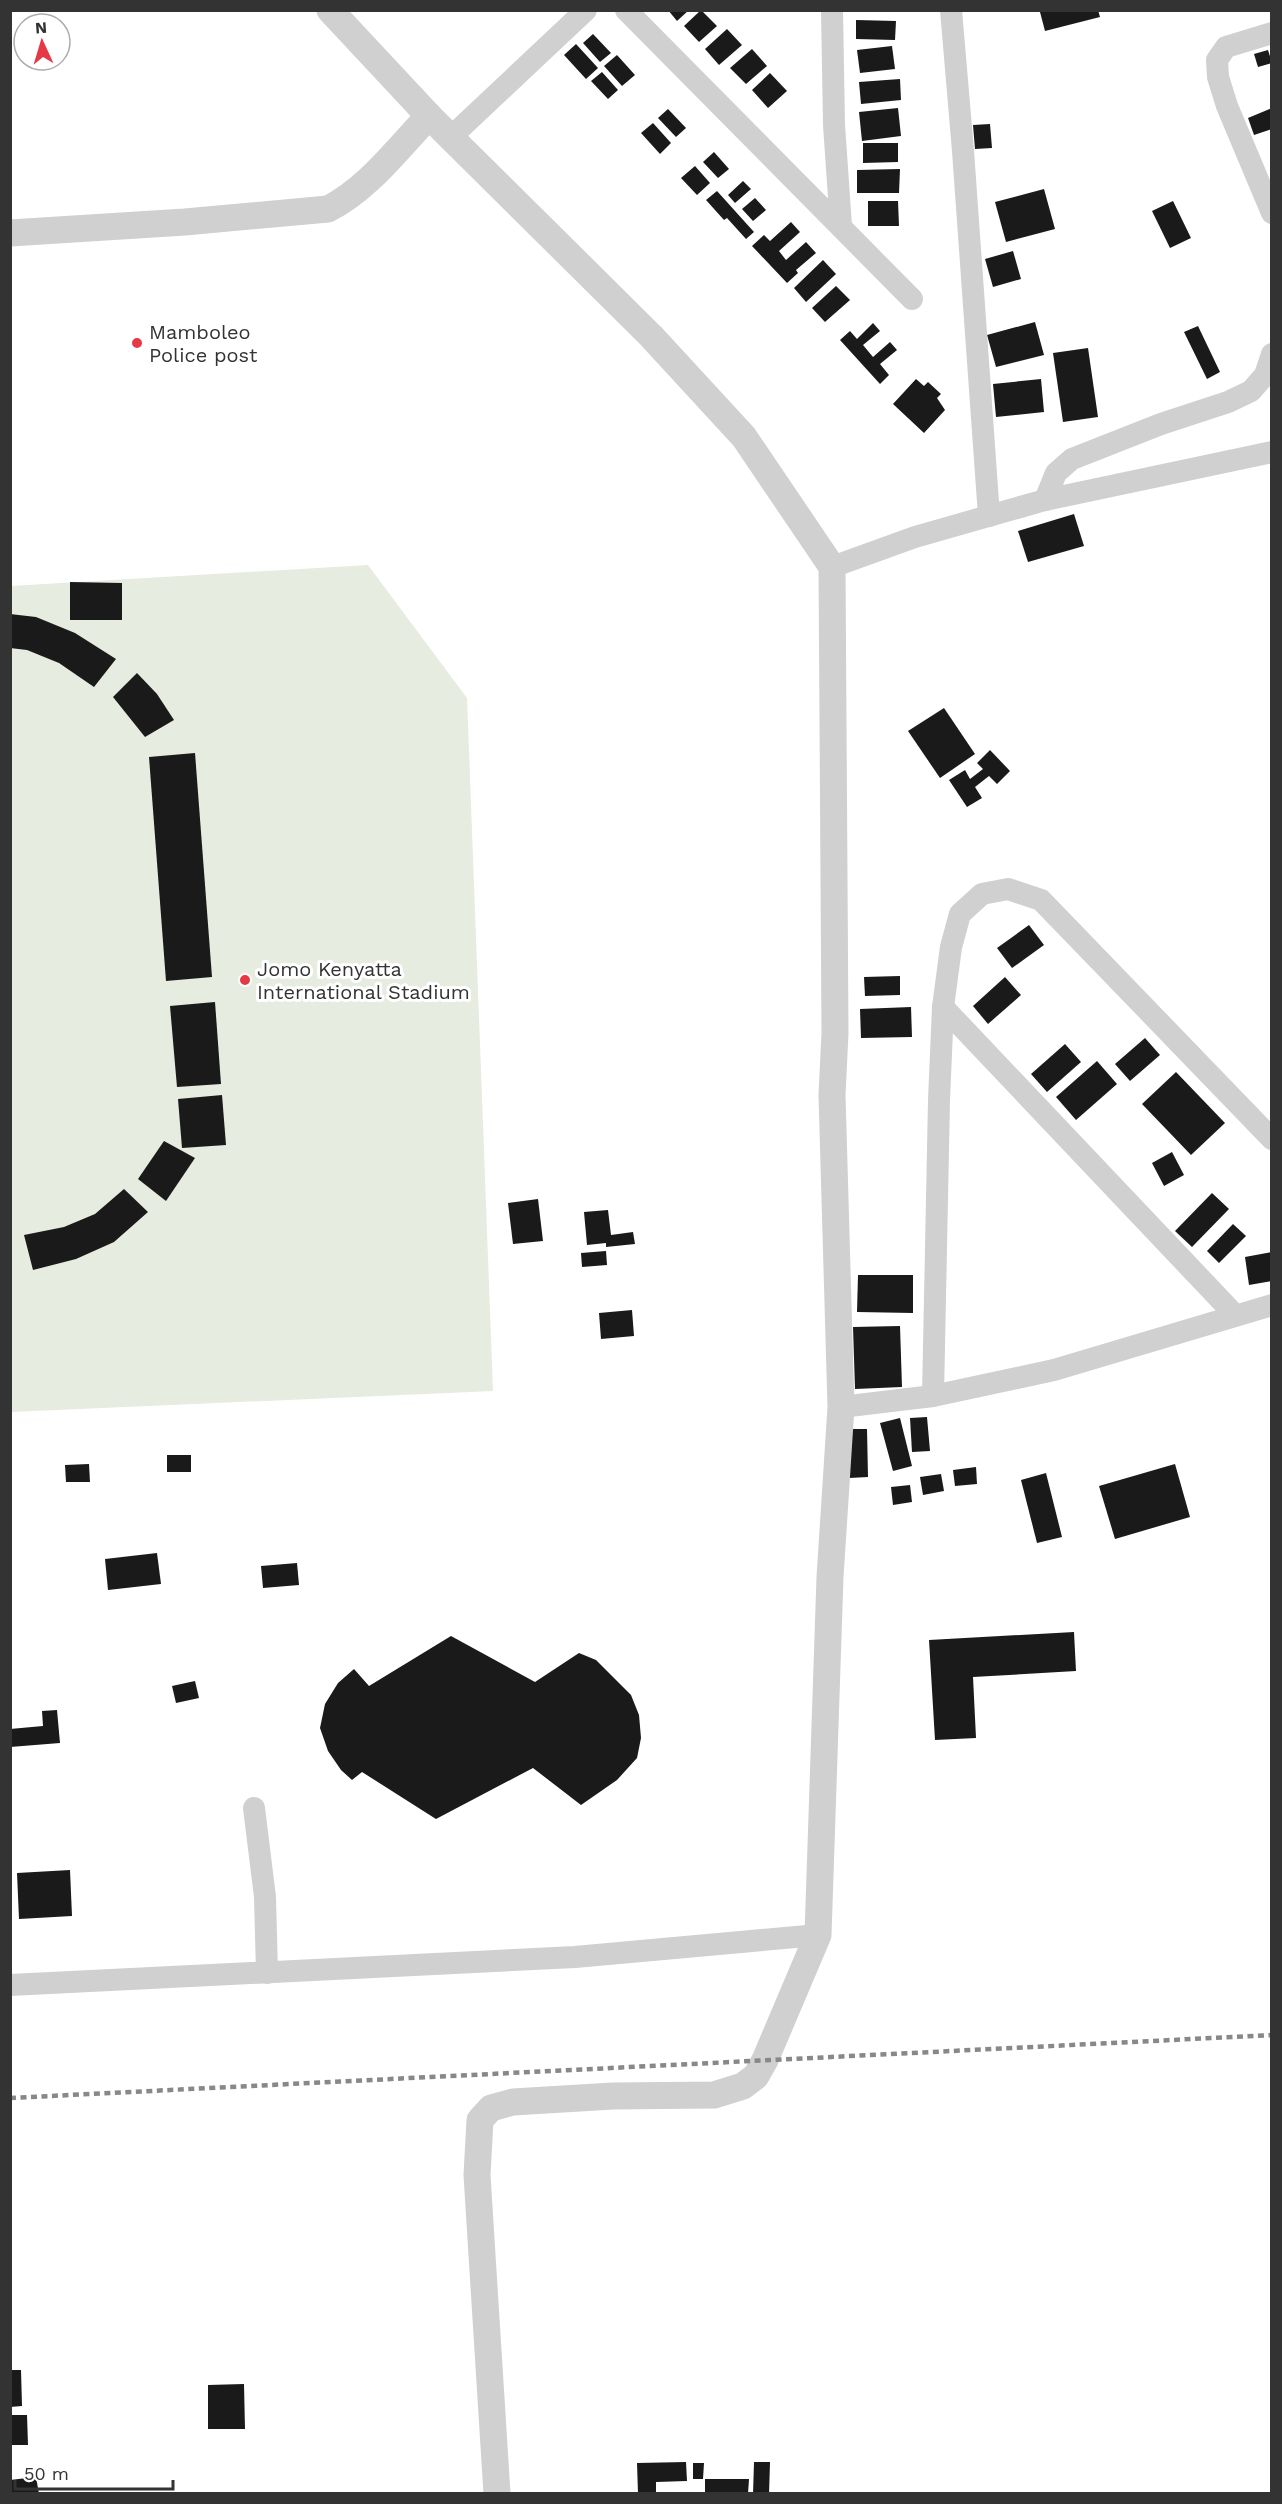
<svg xmlns="http://www.w3.org/2000/svg" width="1282" height="2504" font-family="'Work Sans',sans-serif">
	<style>
		.green { fill: #e6ecdf }
		.building { fill: #1a1a1a }
		.lines { fill: none; stroke-linecap: round; stroke-linejoin: round }
		.minor { stroke: #d0d0d0; stroke-width: 22 }
		.tertiary { stroke: #d0d0d0; stroke-width: 27 }
		.rail { stroke: #888; stroke-width: 4.5; stroke-dasharray: 6 4.5; stroke-linecap: butt }
		.poi-dot { fill: #e63946; stroke: #fff; stroke-width: 2 }
		.labels { text-anchor: middle; dominant-baseline: central; stroke-width: 6; stroke-linejoin: round; paint-order: stroke }
		.poi-label { font-size: 20px; fill: #333; stroke: #fff; text-anchor: start }
	</style>
	<rect width="100%" height="100%" fill="#fff"/>
	<path class="green" d="M368 565 467 698 493 1391 11 1412V586Z"/>
	<g class="building">
		<path d="M668 10H689L677 21Z"/>
		<path d="M701 10 717 26 699 42 684 26Z"/>
		<path d="M1047 10H1098L1100 17 1045 31 1040 12Z"/>
		<path d="M856 20 896 21 895 40 856 39Z"/>
		<path d="M727 29 742 45 719 65 705 49Z"/>
		<path d="M593 34 611 53 600 62 583 43Z"/>
		<path d="M576 44 598 68 586 79 564 55Z"/>
		<path d="M892 46 895 69 860 73 857 50Z"/>
		<path d="M752 49 767 66 746 84 730 68Z"/>
		<path d="M1268 50 1272 63 1258 67 1254 54Z"/>
		<path d="M617 55 635 75 622 86 604 66Z"/>
		<path d="M602 72 618 90 608 99 591 81Z"/>
		<path d="M770 73 787 91 768 108 752 90Z"/>
		<path d="M900 79 901 100 861 104 859 82Z"/>
		<path d="M898 108 901 136 862 141 859 112Z"/>
		<path d="M1272 108V129L1254 135 1248 118Z"/>
		<path d="M668 109 686 128 676 137 658 118Z"/>
		<path d="M653 123 671 143 660 154 641 133Z"/>
		<path d="M990 124 992 148 975 149 973 125Z"/>
		<path d="M863 143H898V162L863 163Z"/>
		<path d="M714 152 729 169 718 178 703 162Z"/>
		<path d="M695 166 710 183 697 195 681 178Z"/>
		<path d="M900 169 899 193H857V170Z"/>
		<path d="M743 181 751 189 735 203 728 195Z"/>
		<path d="M1044 189 1055 229 1006 242 995 202Z"/>
		<path d="M717 191 754 232 746 239 727 218 724 220 706 200Z"/>
		<path d="M755 198 766 210 753 221 742 209Z"/>
		<path d="M868 201H898L899 226H868Z"/>
		<path d="M1173 201 1191 238 1170 248 1152 211Z"/>
		<path d="M791 222 800 232 779 251 786 260 806 242 816 253 796 270 798 273 787 283 752 246 764 235 770 241Z"/>
		<path d="M1013 251 1021 279 993 287 985 259Z"/>
		<path d="M823 260 836 274 806 302 794 288Z"/>
		<path d="M836 286 850 300 825 322 812 308Z"/>
		<path d="M1035 322 1044 355 996 367 987 335Z"/>
		<path d="M873 323 880 331 863 345 873 357 890 342 897 350 880 364 889 375 880 384 840 340 850 331 857 339Z"/>
		<path d="M1198 326 1220 372 1207 379 1184 332Z"/>
		<path d="M1088 348 1098 417 1063 422 1053 353Z"/>
		<path d="M916 379 924 386 928 382 941 394 937 398 945 410 924 433 893 404Z"/>
		<path d="M1041 379 1044 412 996 417 993 384Z"/>
		<path d="M1074 514 1084 546 1028 562 1018 531Z"/>
		<path d="M70 582 122 583V620H70Z"/>
		<path d="M10 614 36 617 75 633 116 659 94 687 59 663 27 650 10 648Z"/>
		<path d="M137 673 157 694 174 720 145 737 113 697Z"/>
		<path d="M944 708 975 754 940 778 908 731Z"/>
		<path d="M990 750 1010 771 997 784 989 776 975 787 982 798 967 807 949 780 965 770 970 779 983 769 977 763Z"/>
		<path d="M195 753 212 977 166 981 149 757Z"/>
		<path d="M1029 925 1044 945 1012 968 997 948Z"/>
		<path d="M900 976V995L865 996 864 977Z"/>
		<path d="M1005 977 1021 995 988 1024 973 1006Z"/>
		<path d="M215 1002 221 1084 177 1087 170 1006Z"/>
		<path d="M911 1007 912 1037 861 1038 860 1009Z"/>
		<path d="M1145 1038 1160 1055 1130 1081 1115 1064Z"/>
		<path d="M1065 1044 1081 1062 1047 1092 1031 1074Z"/>
		<path d="M1097 1061 1117 1084 1076 1120 1056 1097Z"/>
		<path d="M1176 1072 1225 1123 1191 1155 1142 1104Z"/>
		<path d="M222 1095 226 1145 182 1148 178 1099Z"/>
		<path d="M164 1141 195 1158 166 1201 138 1179Z"/>
		<path d="M1172 1152 1184 1175 1164 1186 1152 1163Z"/>
		<path d="M124 1189 148 1212 114 1242 76 1259 33 1270 24 1235 64 1227 95 1214Z"/>
		<path d="M1212 1193 1229 1209 1192 1247 1175 1231Z"/>
		<path d="M538 1199 543 1241 513 1244 508 1203Z"/>
		<path d="M608 1210 611 1235 633 1232 635 1244 606 1247V1243L587 1245 584 1212Z"/>
		<path d="M1233 1224 1246 1236 1219 1263 1207 1251Z"/>
		<path d="M606 1251 607 1265 582 1267 581 1253Z"/>
		<path d="M1272 1252V1281L1249 1285 1245 1257Z"/>
		<path d="M858 1275H913V1313L857 1312Z"/>
		<path d="M632 1310 634 1336 601 1339 599 1313Z"/>
		<path d="M900 1326 902 1387 855 1389 853 1327Z"/>
		<path d="M927 1417 930 1451 912 1452 910 1418Z"/>
		<path d="M900 1418 912 1466 893 1471 880 1423Z"/>
		<path d="M848 1429H867L868 1477 849 1478Z"/>
		<rect x="167" y="1455" width="24" height="17"/>
		<path d="M89 1464 90 1482H66L65 1465Z"/>
		<path d="M1175 1464 1190 1517 1115 1539 1099 1486Z"/>
		<path d="M976 1467 977 1484 955 1486 953 1470Z"/>
		<path d="M1046 1473 1062 1537 1037 1543 1021 1480Z"/>
		<path d="M941 1474 944 1491 923 1495 920 1477Z"/>
		<path d="M910 1485 912 1502 893 1505 891 1487Z"/>
		<path d="M157 1553 161 1584 108 1590 105 1559Z"/>
		<path d="M297 1563 299 1585 263 1588 261 1566Z"/>
		<path d="M1074 1632 1076 1671 973 1677 976 1738 935 1740 929 1640Z"/>
		<path d="M451 1636 535 1682 579 1653 596 1660 631 1695 639 1715 641 1738 637 1758 617 1780 581 1805 533 1768 436 1819 362 1772 352 1780 341 1770 328 1751 320 1728 325 1704 338 1683 354 1669 369 1686Z"/>
		<path d="M195 1681 199 1698 176 1703 172 1686Z"/>
		<path d="M57 1710 60 1743 10 1747V1729L43 1726 42 1711Z"/>
		<path d="M70 1870 72 1916 19 1919 17 1873Z"/>
		<path d="M10 2370H21L22 2406 10 2407Z"/>
		<path d="M244 2384 245 2429H208V2385Z"/>
		<path d="M10 2415H27L28 2445H10Z"/>
		<path d="M686 2462 687 2481 656 2482V2494H638L637 2463Z"/>
		<path d="M754 2462H770L769 2494H753Z"/>
		<path d="M693 2463H704L703 2479H693Z"/>
		<path d="M36 2477 39 2494H10V2480Z"/>
		<path d="M705 2479H749L748 2494H705Z"/>
	</g>
	<g class="lines">
		<g class="minor">
			<path d="M626 10 912 299"/>
			<path d="M832 10 834 125 841 226"/>
			<path d="M951 10 963 151 989 516"/>
			<path d="M1272 33 1226 47 1217 60 1218 77 1227 106 1272 213"/>
			<path d="M451 137 586 10"/>
			<path d="M1045 500 1056 473 1072 459 1161 424 1228 402 1251 391 1265 375 1272 354"/>
			<path d="M832 567 915 537 1045 500 1272 452"/>
			<path d="M943 1007 1234 1314"/>
			<path d="M933 1396 939 1100 943 1007 951 947 960 914 982 894 1008 889 1041 900 1272 1139"/>
			<path d="M841 1407 933 1396 1054 1370 1272 1305"/>
			<path d="M254 1808 265 1897 267 1973"/>
			<path d="M10 1985 575 1957 818 1935"/>
		</g>
		<g class="tertiary">
			<path d="M330 10 429 116 651 336 744 437 832 567 835 1033 832 1095 841 1407 830 1577 818 1935 765 2060 756 2076 743 2086 714 2095 613 2096 513 2102 491 2108 480 2120 477 2175 497 2494"/>
			<path d="M10 233 185 222 328 209C368 189 398 148 429 116"/>
		</g>
		<path class="rail" d="M10 2098 1272 2035"/>
	</g>
	<g class="poi-dot">
		<circle cx="137" cy="343" r="6"/>
		<circle cx="245" cy="980" r="6"/>
	</g>
	<g class="labels">
		<g class="poi-label">
			<text x="149" y="332">Mamboleo<tspan x="149" dy="23">Police post</tspan></text>
			<text x="257" y="969">Jomo Kenyatta<tspan x="257" dy="23">International Stadium</tspan></text>
		</g>
	</g>
	<rect width="1282" height="2504" fill="none" stroke="#333333" stroke-width="24"/>
	<g transform="translate(42 42) rotate(356)"><circle r="28" fill="#ffffff" stroke="#adadad" stroke-width="1.5"/>
	<path d="M0-4.5L10 22L0 15L-10 22Z" fill="#e63946"/>
	<text y="-9" font-size="16" font-weight="bold" text-anchor="middle" fill="#333333">N</text>
	</g>
	<path d="M15 2480v9h158v-9" fill="none" stroke="#333333" stroke-width="3"/>
	<text x="24" y="2480" font-size="18" fill="#333333" stroke="#ffffff" stroke-width="4.5" paint-order="stroke">50 m</text>
</svg>
